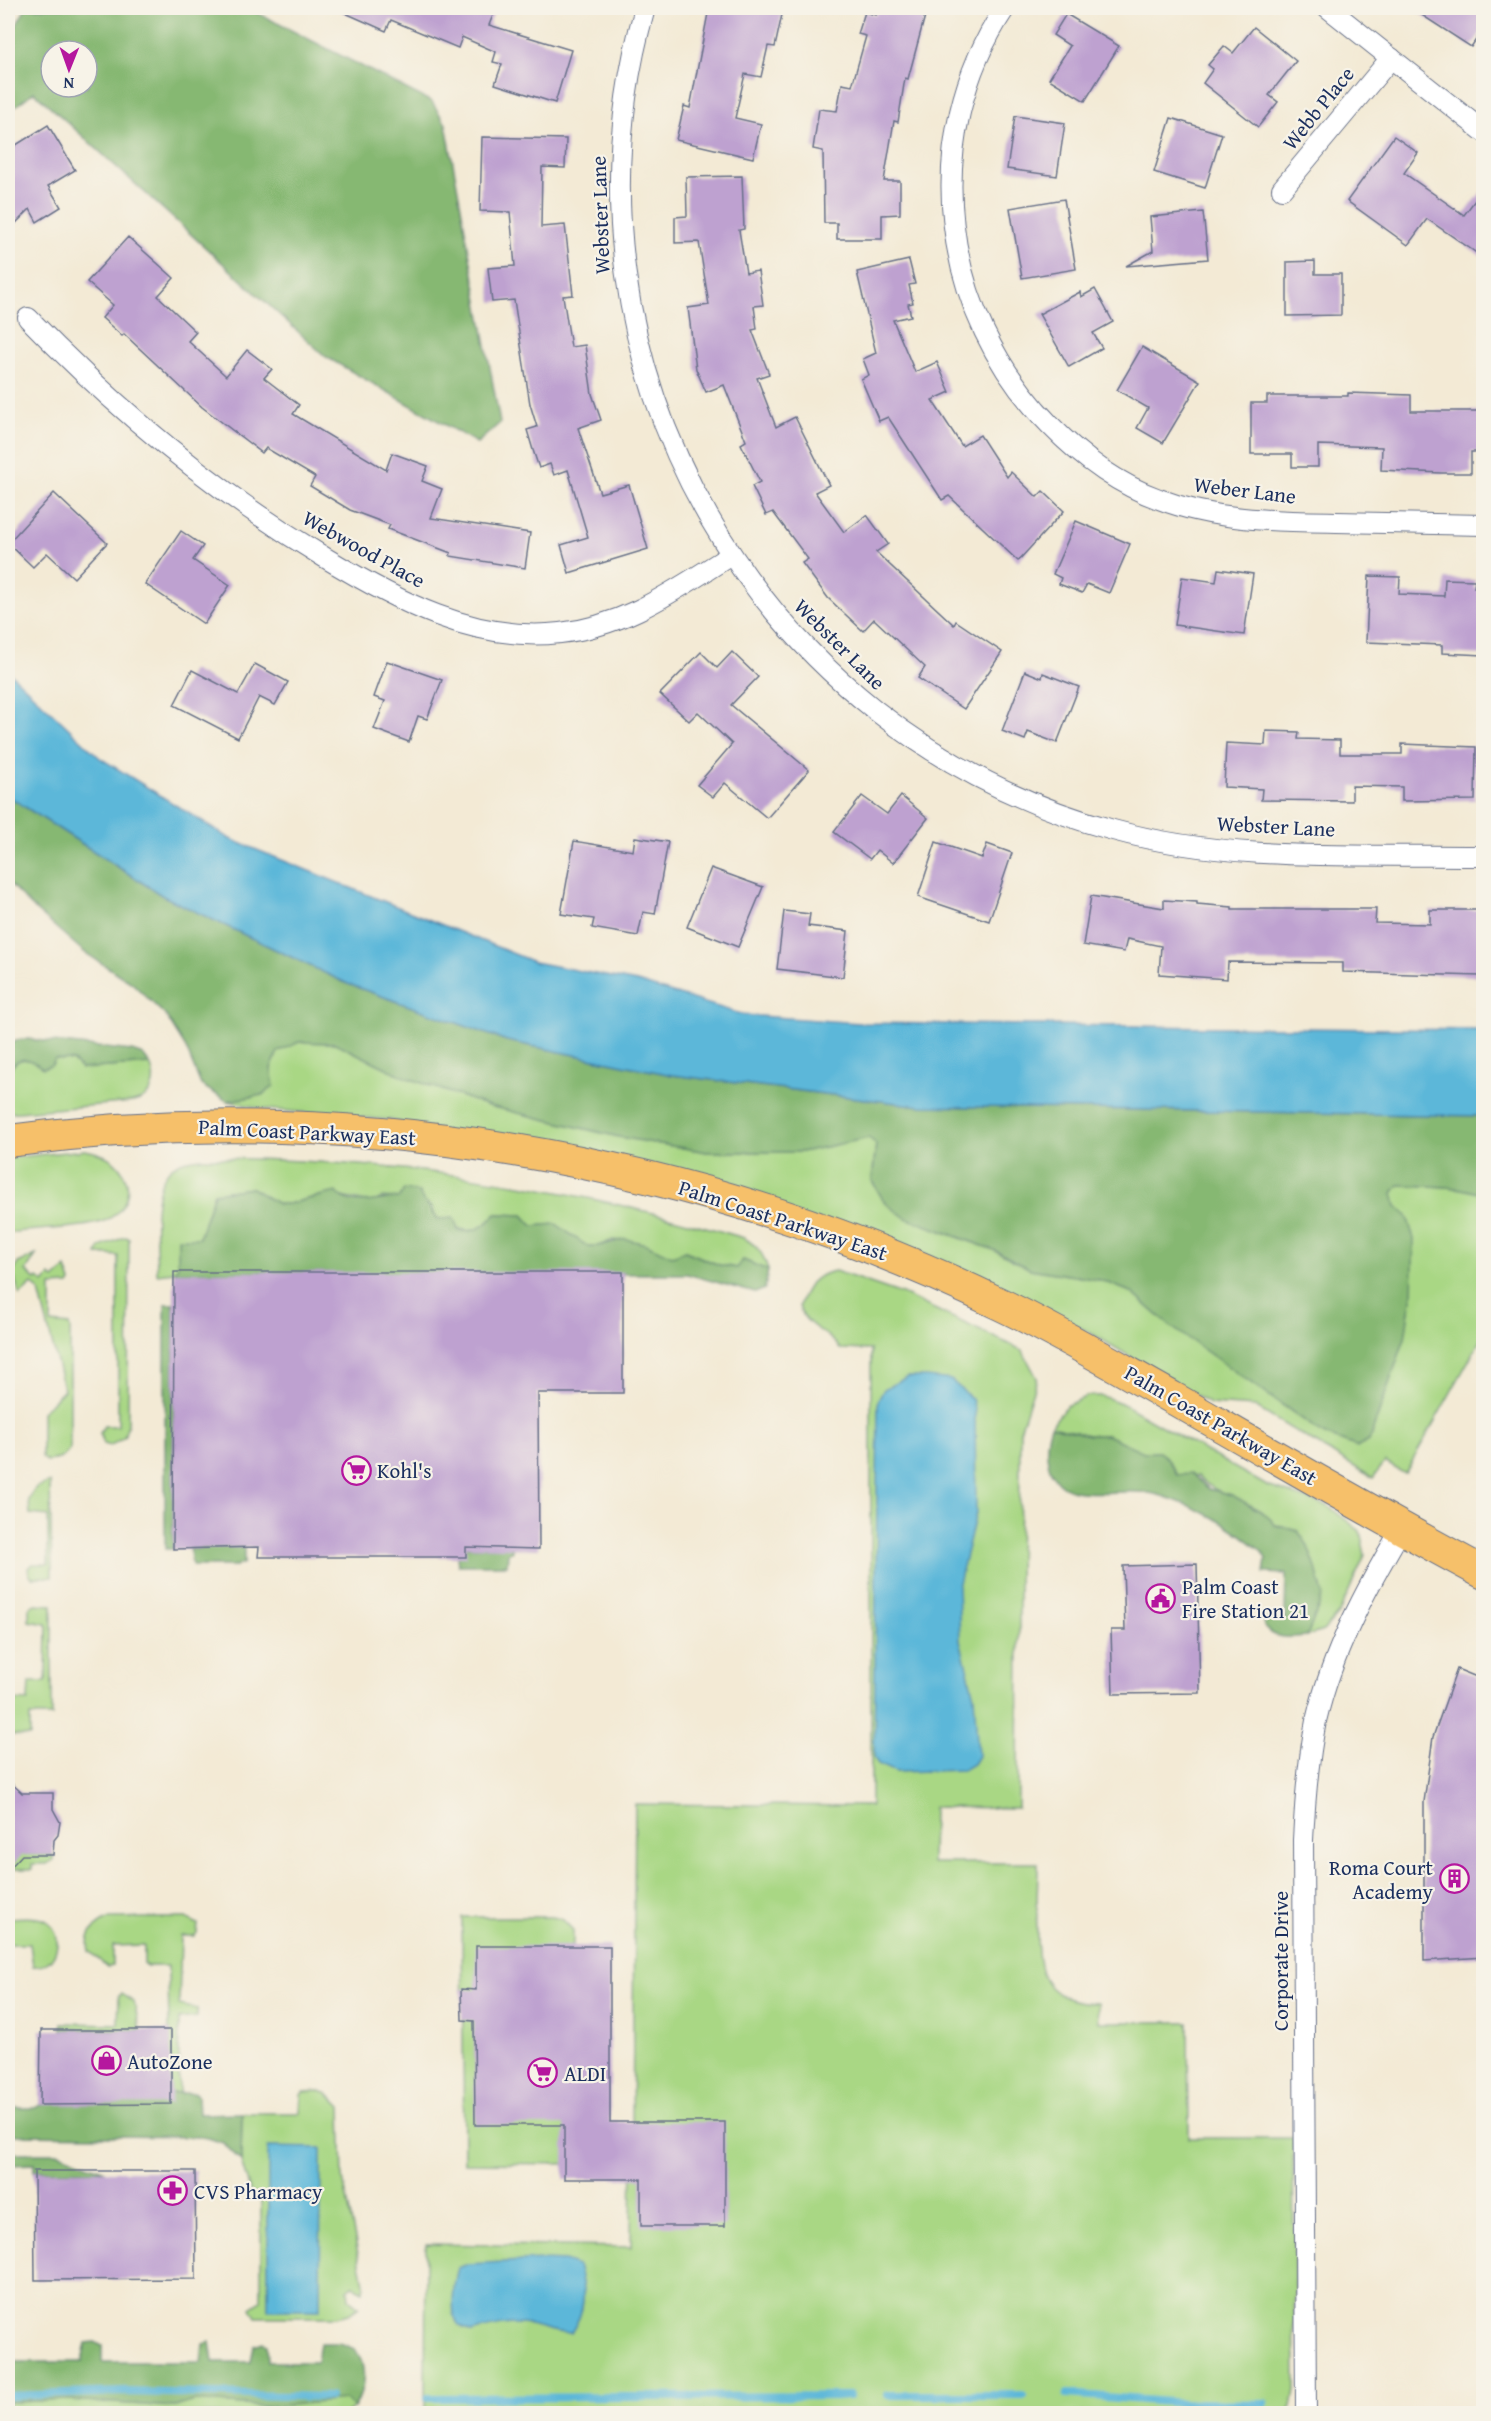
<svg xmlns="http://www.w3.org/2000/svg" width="1491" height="2421" font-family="'Gentium Book Plus',serif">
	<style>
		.green { fill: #a9d784; stroke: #628371; stroke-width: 1.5 }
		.forest { fill: #86b872; stroke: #507468; stroke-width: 1.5; fill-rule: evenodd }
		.water { fill: #5bb7d9; stroke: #3b739c; stroke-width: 1.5 }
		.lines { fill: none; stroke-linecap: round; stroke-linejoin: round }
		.stream { stroke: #5bb7d9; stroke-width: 8 }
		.building { fill: #bea1d0 }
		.minor-casing { stroke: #677088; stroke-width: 22 }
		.primary-casing { stroke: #677088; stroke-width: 34 }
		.minor { stroke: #fff; stroke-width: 20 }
		.primary { stroke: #f6c06b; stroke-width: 32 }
		.labels { text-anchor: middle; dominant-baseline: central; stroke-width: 4.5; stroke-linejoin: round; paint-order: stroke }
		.street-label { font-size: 21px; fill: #1b2f5e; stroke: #f7f3e8 }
		.poi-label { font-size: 21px; fill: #1b2f5e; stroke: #f7f3e8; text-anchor: start }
	</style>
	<rect width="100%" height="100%" fill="#f7f3e8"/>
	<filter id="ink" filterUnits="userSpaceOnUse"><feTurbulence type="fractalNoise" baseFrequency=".0167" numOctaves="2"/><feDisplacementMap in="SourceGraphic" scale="12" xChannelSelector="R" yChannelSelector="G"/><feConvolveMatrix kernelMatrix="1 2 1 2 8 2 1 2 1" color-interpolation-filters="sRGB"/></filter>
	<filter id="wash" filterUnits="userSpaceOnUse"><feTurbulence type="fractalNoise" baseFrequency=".008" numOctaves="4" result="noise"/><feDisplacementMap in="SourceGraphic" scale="24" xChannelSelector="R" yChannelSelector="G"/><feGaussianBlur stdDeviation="1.35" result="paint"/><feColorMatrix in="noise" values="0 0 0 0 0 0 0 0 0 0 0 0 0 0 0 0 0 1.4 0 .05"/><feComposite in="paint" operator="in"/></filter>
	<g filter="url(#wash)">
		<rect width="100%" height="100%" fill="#f3ead5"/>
		<g class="green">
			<path d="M299 1042 335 1043 405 1077 489 1106 619 1137 707 1152H801L869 1138 876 1143 872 1181 943 1232 994 1250 1030 1269 1100 1280 1131 1292 1169 1325 1325 1435 1358 1447 1369 1441 1405 1338 1393 1193 1399 1185C1425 1186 1459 1185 1484 1195L1483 1335 1405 1474 1385 1462 1373 1478 1255 1407 1210 1404 1089 1332 987 1281 899 1244 391 1120 264 1109 227 1101 262 1095 277 1052Z"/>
			<path d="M22 1059 33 1061 43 1068 55 1059 73 1061 81 1069 150 1064C158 1082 152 1098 133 1102L8 1113C8 1093 1 1067 22 1059Z"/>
			<path d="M85 1150C102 1153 118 1159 125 1177 133 1194 122 1214 104 1221 85 1229 32 1229 8 1233V1158Z"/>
			<path d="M203 1158C395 1160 559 1183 744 1238 758 1246 764 1255 768 1270L743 1260 738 1268 719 1265 686 1251 672 1257 646 1244 613 1240 598 1246H587L556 1224 533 1226 523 1215 496 1214C476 1238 461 1232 437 1219L432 1208 422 1200 382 1198 372 1203 326 1194 288 1204H278L251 1188 214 1193 199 1238 174 1272 157 1274C157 1246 149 1187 171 1168 180 1160 192 1159 203 1158Z"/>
			<path d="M125 1237 129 1238 128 1424 124 1437 110 1446 104 1444 100 1433 104 1426H118V1256L97 1254 100 1247Z"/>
			<path d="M36 1255 26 1271 36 1280 38 1278 44 1283 50 1276 54 1279 66 1268 71 1282 69 1285 51 1286V1323L69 1325 70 1329V1448C64 1459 58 1460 46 1461L42 1457V1412L64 1390 39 1291 32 1284 20 1295 13 1274 18 1263Z"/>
			<path d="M835 1271 902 1294 1022 1350 1037 1378 1020 1431 1018 1808 933 1807 932 1863H1038C1038 1892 1033 1951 1043 1976 1052 1998 1078 2003 1098 2003L1099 2022H1188L1189 2138H1293L1295 2390 1292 2407 1287 2414H425L426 2244 631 2247 635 1804 871 1806V1350L840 1349C828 1330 805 1328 799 1306 806 1286 813 1275 835 1271Z"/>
			<path d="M1087 1396H1102L1121 1403 1267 1486 1328 1506 1360 1531 1365 1555 1339 1613 1323 1631 1307 1636 1323 1595 1284 1526 1275 1525C1254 1497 1218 1499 1198 1476L1177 1475 1167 1458 1159 1452 1144 1453 1107 1435H1088L1051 1426 1066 1406Z"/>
			<path d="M50 1482 52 1577H32L29 1574 28 1568 32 1564H48V1516L30 1514 29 1500 36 1487Z"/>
			<path d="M35 1604 52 1605V1716H30V1736L8 1735V1700L28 1701 29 1682H46L47 1624 29 1621V1608Z"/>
			<path d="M8 1852 9 1854 53 1855V1860L47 1864H32V1869H8Z"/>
			<path d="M462 1917H553L563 1920 573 1930 572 2154 575 2164 464 2163Z"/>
			<path d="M8 1918C18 1918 35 1915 45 1920 66 1932 58 1969 33 1966L30 1944H8Z"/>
			<path d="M110 1918H186L198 1924 197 1933 194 1936H181L179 2005 197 2009V2017L179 2019V2093H170L168 1966H147L144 1964V1945L113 1946V1966L107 1967 89 1951C85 1934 96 1924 110 1918Z"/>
			<path d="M122 1994 134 2002 140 2030 62 2029V2023L118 2024 119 1996Z"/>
			<path d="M320 2091 328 2094 341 2107 343 2179 364 2283 363 2291 353 2286 348 2290 349 2299 359 2307 349 2314 336 2317H256L251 2308 261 2301V2195L251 2194 241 2161 242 2113H300L301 2095 303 2092Z"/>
			<path d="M334 2399 346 2400 354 2408 347 2414H8V2402L70 2400 175 2407 194 2401 268 2407Z"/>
		</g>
		<g class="forest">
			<path d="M26 8H248L432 102 446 124 500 423 477 443 326 357 34 92 8 112V40ZM51 51H87V87H51Z"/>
			<path d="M8 796 163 896 348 984 507 1041 672 1075 921 1106 1483 1116V1195C1459 1185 1425 1186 1399 1185L1393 1193 1396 1206 1407 1216 1414 1239 1412 1292 1405 1338 1369 1441 1358 1447 1325 1435 1169 1325 1131 1292 1100 1280 1030 1269 994 1250 906 1218 885 1203 872 1181 876 1144 869 1138 801 1152H707L619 1137 489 1106 405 1077 335 1043 299 1042 278 1052 271 1068 274 1086 262 1095 227 1101 201 1085 186 1048 166 1016 132 983 84 952 31 906 8 882Z"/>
			<path d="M27 1039 132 1051 143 1055 150 1064 81 1069 73 1061 55 1059 52 1065 43 1068C27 1057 20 1055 8 1070V1045L18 1040Z"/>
			<path d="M252 1188 278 1204H288L336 1192C353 1210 379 1198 399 1198L404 1190 419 1192C423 1203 432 1208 437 1219L454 1218 458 1230C474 1234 486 1226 496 1214L523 1215 533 1226 556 1224 587 1246H598L625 1239 646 1244 672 1256 685 1251 719 1265 737 1268 743 1260 768 1270 765 1289 755 1293 687 1274 174 1272 178 1266V1238H199L214 1193Z"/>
			<path d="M165 1304H174L173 1549H165Z"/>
			<path d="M1051 1426 1088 1435H1107L1144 1452H1159L1167 1458 1177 1475 1191 1473 1209 1489 1232 1495 1267 1515 1275 1525 1298 1531 1307 1544 1316 1568 1323 1595 1307 1636C1290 1637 1275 1641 1264 1626L1265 1619 1285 1618 1286 1574 1264 1573 1266 1559 1262 1552C1235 1527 1198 1507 1162 1496 1133 1487 1104 1496 1075 1491 1045 1485 1043 1449 1051 1426Z"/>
			<path d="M209 1547H244V1563L236 1566H194L191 1561 190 1549H209Z"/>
			<path d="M466 1547H512V1550L508 1553 507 1565H458L457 1557Z"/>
			<path d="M170 2093H195L198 2096 199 2114 242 2113 241 2161 223 2143 205 2137 15 2135 9 2126 8 2108H35L40 2105Z"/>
			<path d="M8 2153H59L105 2171H34V2164L8 2165Z"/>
			<path d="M95 2342 102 2346V2362H201L203 2344 210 2342 213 2362H251L254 2345 263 2342 267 2344 268 2362H317L320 2343H339L355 2349C368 2367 365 2389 354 2408L346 2400 268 2407 194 2401 175 2407 70 2400 8 2402V2362H82L86 2343Z"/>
		</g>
		<g class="water">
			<path d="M8 671 100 758 230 839 534 962 637 982 744 1015 860 1023 1483 1030V1116L921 1106 672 1075 507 1041 348 984 163 896 8 796Z"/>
			<path d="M907 1377H927L951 1380 972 1399 975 1411 976 1513 958 1587 960 1640 974 1696 978 1756 973 1764 963 1770 896 1772 878 1764 874 1758 878 1401 884 1389Z"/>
			<path d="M268 2147 321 2148 320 2310H268Z"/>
			<path d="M543 2260 564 2261 578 2266C586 2292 586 2310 571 2333 556 2334 544 2328 529 2325 509 2322 491 2327 472 2332 469 2330 462 2328 459 2325 449 2314 454 2282 458 2268L468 2264Z"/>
		</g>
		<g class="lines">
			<g class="stream">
				<path d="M1067 2394 1182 2403 1265 2404"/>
				<path d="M888 2395H1023"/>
				<path d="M8 2396 125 2392 330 2397"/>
				<path d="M428 2398 849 2396"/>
			</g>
		</g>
		<g id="blocks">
			<g class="building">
				<path d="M334 8H496L489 25 571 50 555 103 495 84 502 64 493 62 496 52 462 37 458 48 391 20 386 31Z"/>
				<path d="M709 8 783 10 775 47 768 46 761 77 745 74 735 118 761 124 753 158 676 140 684 106 690 108Z"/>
				<path d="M878 8H910L926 12 908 79 905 78 898 122 894 121 884 181H900V214L882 215V239H837V223H824L823 151 813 149 819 109 837 111 842 84 852 86 866 36 858 34 865 12 876 15Z"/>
				<path d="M1411 8H1484V28L1471 47Z"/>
				<path d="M1066 14 1119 46 1085 101 1049 79 1070 46 1053 35Z"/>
				<path d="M1254 27 1296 61 1269 95 1278 102 1258 127 1203 83 1213 69 1208 65 1224 46 1233 53Z"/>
				<path d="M1015 116 1065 123 1057 176 1007 169Z"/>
				<path d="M1171 118 1222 134 1205 188 1154 172Z"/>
				<path d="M48 125 75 170 48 186 61 207 37 222 30 209 8 231V150Z"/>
				<path d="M1394 136 1418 153 1404 173 1464 215 1484 188V258L1427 219 1408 245 1347 201Z"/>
				<path d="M482 137 566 139 565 168 542 167 541 227 565 225 573 295 563 296 571 347 585 345 592 394 601 420 578 428 600 493 629 485 648 549 569 573 561 545 588 537 568 470 554 475 550 464 539 468 533 450 527 430 537 427 530 404 514 300 492 302 488 268 515 266 510 212 480 211Z"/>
				<path d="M742 176 744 229 739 230 746 273 758 271 763 305 754 306 757 329 752 330 769 374 757 378 776 427 795 417 829 485 815 492 844 532 867 515 888 544 876 552 954 625 956 621 1002 652 964 709 918 678 925 667 874 619 863 631 828 598 802 563 808 559 773 512 766 515 752 486 760 482 741 444 746 441 724 385 706 392 696 369 688 308 709 305 699 242 675 243V217L687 216 686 177Z"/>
				<path d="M1064 199 1076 269 1022 278 1010 208Z"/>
				<path d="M1203 212 1208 259 1126 266 1153 251 1150 217Z"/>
				<path d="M128 237 174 278 158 296 196 332 188 341 226 376 247 350 272 369 264 378 299 405 293 414 386 470 392 453 428 466 422 481 442 489 431 518 530 533 525 568 450 556 451 553 388 529 390 525 350 510 310 486 315 477 266 448 262 453 202 407 124 334 122 336 102 318 113 305 87 282Z"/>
				<path d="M909 260 915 284 909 285 913 303 908 304 911 316 893 320 915 372 937 362 950 392 932 400 962 446 980 435 1007 477 1011 472 1037 497 1043 491 1064 511 1018 561 949 496 942 500 888 417 879 421 861 379 869 375 863 359 876 353 857 272Z"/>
				<path d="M1315 261V274H1341V315L1287 316V262Z"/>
				<path d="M1095 289 1113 322 1093 333 1102 348 1069 367 1039 314 1080 292 1081 297Z"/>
				<path d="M1142 347 1200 381 1163 443 1137 428 1148 408 1117 390Z"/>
				<path d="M1348 393 1411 395V411H1484V452H1471V473H1441L1381 470 1382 447 1318 445V467H1292V454H1251V403H1267V396H1348Z"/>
				<path d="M54 493 107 543 74 578 47 553 33 567 8 543Z"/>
				<path d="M1076 521 1130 544 1109 593 1087 584 1082 593 1059 584 1061 578 1053 574Z"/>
				<path d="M181 531 203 546 193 560 230 585 204 624 145 584Z"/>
				<path d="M1218 569 1253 574 1244 635 1175 625 1182 577 1216 582Z"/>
				<path d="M1369 576 1400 577 1399 594 1444 596 1445 579 1475 580 1474 588H1484V655L1442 653V645L1366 642Z"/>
				<path d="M701 652 717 668 732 652 758 677 731 705 809 770 767 818 725 783 713 797 697 785 732 744 698 712 689 721 660 694Z"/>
				<path d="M387 661 442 680 427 719 418 716 409 742 374 729 385 701 374 697Z"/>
				<path d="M255 664 288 682 275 705 259 697 238 738 174 705 192 670 238 694Z"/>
				<path d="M1025 671 1042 678 1043 673 1079 687 1057 743 1028 732 1025 740 1002 731Z"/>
				<path d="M1266 731 1299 732 1298 739 1340 740V754H1402V744L1476 747 1475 800 1402 801V787L1352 786V801L1261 800 1262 789 1224 787 1226 743 1265 745Z"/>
				<path d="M862 796 887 814 901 796 928 818 893 863 877 850 870 859 834 832Z"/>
				<path d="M635 837 668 842 655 914 643 912 638 936 592 928 594 919 561 914 574 841 633 851Z"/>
				<path d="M936 842 982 858 987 844 1012 853 989 921 918 897Z"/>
				<path d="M711 868 763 887 738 947 687 927Z"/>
				<path d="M1091 896 1164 908V900L1197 902V904L1232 907V909H1376L1375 923 1430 924V910H1483L1484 961H1480V976L1343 972V963L1228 962 1227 979 1159 974 1161 946 1127 939 1124 952 1083 945Z"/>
				<path d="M784 911 810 914 808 926 848 931 843 977 777 969Z"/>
				<path d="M174 1272H623V1393H538L539 1549 466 1547V1557H258L259 1547 173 1549Z"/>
				<path d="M1197 1564 1200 1693 1113 1694 1111 1630H1125L1123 1566Z"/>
				<path d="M1457 1669 1484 1680V1957L1424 1961V1802L1433 1737Z"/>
				<path d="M8 1780 22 1793H53V1809L60 1822 58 1835 54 1840 53 1855H22L8 1870Z"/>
				<path d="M476 1946H610V2122H725V2226H641V2179H564V2125H475L474 2021 462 2020 461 1989 476 1990Z"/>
				<path d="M41 2030H171V2104L40 2105Z"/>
				<path d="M34 2171H195L196 2279 35 2280Z"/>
			</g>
		</g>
	</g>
	<g filter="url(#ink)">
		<use href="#blocks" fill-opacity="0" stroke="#677088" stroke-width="1.5"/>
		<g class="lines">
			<defs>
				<g id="minor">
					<path d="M645 8C544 363 758 733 1113 830 1232 863 1361 854 1484 856"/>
					<path d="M1005 8C918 139 940 314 1050 425 1081 457 1117 484 1159 499 1216 521 1277 521 1336 522 1385 523 1434 524 1484 525"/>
					<path d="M1328 8 1484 132"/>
					<path d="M1282 189 1391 58"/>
					<path d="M28 318C117 410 214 491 324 557 395 600 474 643 560 633 627 626 676 589 731 555"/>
					<path d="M1306 2414 1303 1840C1305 1800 1308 1760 1316 1721 1332 1652 1366 1589 1402 1528"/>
				</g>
				<path id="primary" d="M8 1141C344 1096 694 1156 1000 1304 1059 1332 1116 1366 1173 1398 1276 1457 1379 1517 1484 1573"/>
			</defs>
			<use href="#minor" class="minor-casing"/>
			<use href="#primary" class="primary-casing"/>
			<use href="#minor" class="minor"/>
			<use href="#primary" class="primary"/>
		</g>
	</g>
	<defs>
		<symbol id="supermarket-ring" viewBox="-11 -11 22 22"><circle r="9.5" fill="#f7f3e8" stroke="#b5179e" stroke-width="1.5"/><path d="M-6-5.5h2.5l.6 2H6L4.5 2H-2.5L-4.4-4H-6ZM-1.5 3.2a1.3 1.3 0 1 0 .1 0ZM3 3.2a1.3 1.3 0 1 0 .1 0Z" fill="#b5179e"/></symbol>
		<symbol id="civic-ring" viewBox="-11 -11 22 22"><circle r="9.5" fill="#f7f3e8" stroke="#b5179e" stroke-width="1.5"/><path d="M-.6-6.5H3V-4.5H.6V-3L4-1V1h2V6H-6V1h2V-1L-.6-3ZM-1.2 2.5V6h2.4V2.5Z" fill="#b5179e"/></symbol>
		<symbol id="building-ring" viewBox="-11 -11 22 22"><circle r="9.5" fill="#f7f3e8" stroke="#b5179e" stroke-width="1.5"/><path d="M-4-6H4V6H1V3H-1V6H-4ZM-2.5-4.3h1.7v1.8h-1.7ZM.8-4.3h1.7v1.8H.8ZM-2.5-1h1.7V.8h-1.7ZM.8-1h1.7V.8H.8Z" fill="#b5179e"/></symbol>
		<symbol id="shop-ring" viewBox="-11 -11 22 22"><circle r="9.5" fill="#f7f3e8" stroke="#b5179e" stroke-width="1.5"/><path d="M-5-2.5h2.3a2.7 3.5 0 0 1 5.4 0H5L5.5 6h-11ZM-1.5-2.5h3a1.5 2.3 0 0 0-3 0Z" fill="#b5179e"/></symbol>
		<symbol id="pharmacy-ring" viewBox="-11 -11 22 22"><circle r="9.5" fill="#f7f3e8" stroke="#b5179e" stroke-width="1.5"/><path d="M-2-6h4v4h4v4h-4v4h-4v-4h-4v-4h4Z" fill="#b5179e"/></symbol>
	</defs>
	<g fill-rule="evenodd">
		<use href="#supermarket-ring" x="340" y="1454" width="33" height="33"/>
		<use href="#civic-ring" x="1144" y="1582" width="33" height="33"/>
		<use href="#building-ring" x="1438" y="1862" width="33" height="33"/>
		<use href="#shop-ring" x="90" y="2044" width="33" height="33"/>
		<use href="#supermarket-ring" x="526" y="2056" width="33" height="33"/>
		<use href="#pharmacy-ring" x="156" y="2174" width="33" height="33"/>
	</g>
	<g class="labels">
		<g class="street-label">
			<text transform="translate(1318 108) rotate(-51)">Webb Place</text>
			<text transform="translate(600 215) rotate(-92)">Webster Lane</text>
			<text transform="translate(1245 490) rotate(7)">Weber Lane</text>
			<text transform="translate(364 549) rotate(29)">Webwood Place</text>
			<text transform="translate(840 644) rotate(45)">Webster Lane</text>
			<text transform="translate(1276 826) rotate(3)">Webster Lane</text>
			<text transform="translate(307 1132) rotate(3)">Palm Coast Parkway East</text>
			<text transform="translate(783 1220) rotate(18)">Palm Coast Parkway East</text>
			<text transform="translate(1221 1425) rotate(30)">Palm Coast Parkway East</text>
			<text transform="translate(1280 1961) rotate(-90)">Corporate Drive</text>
		</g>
		<g class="poi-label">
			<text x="377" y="1470">Kohl's</text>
			<text x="1182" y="1586">Palm Coast<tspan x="1182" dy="24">Fire Station 21</tspan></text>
			<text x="1433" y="1867" text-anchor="end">Roma Court<tspan x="1433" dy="24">Academy</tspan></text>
			<text x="127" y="2061">AutoZone</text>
			<text x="564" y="2073">ALDI</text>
			<text x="194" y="2191">CVS Pharmacy</text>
		</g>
	</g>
	<rect width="1491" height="2421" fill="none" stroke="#f7f3e8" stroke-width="30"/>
	<g transform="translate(69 69) rotate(181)"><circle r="28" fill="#f7f3e8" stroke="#9fa5b1" stroke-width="1.5"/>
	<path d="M0-4.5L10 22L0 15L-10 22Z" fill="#b5179e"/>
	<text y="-9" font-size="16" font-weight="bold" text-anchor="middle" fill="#1b2f5e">N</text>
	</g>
</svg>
